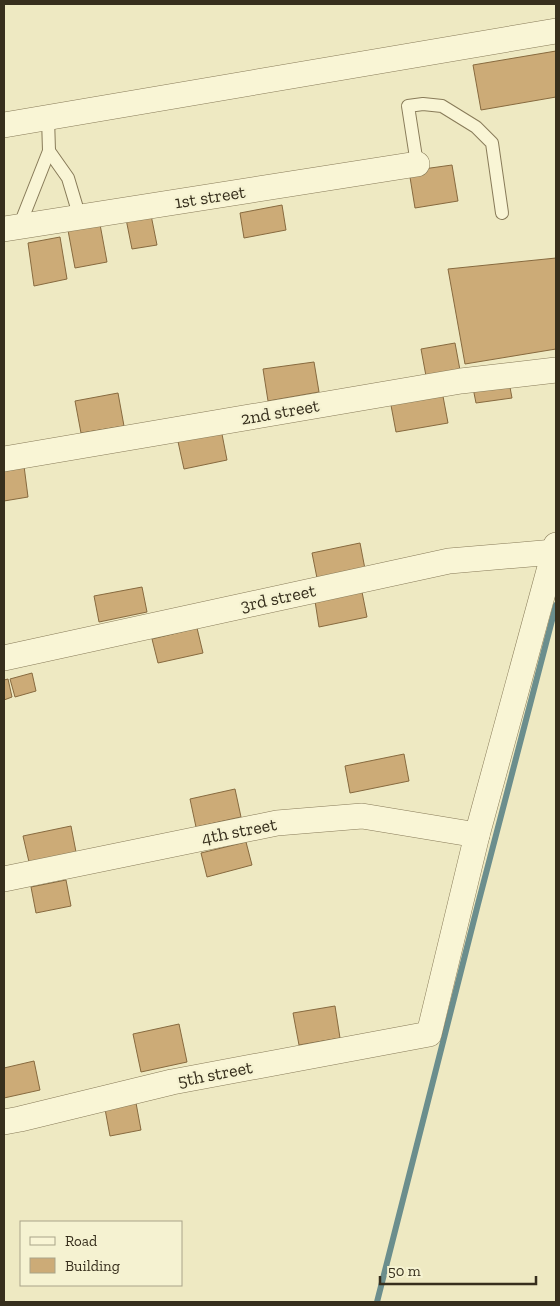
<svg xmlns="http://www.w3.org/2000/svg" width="560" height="1306" font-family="'Zilla Slab',serif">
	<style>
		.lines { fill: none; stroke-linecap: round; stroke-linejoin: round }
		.stream { stroke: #6b8e8d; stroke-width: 6 }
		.building { fill: #ccab77; stroke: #876a3f }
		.lane-casing { stroke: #887b59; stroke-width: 14 }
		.street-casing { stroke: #887b59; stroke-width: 26 }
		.lane { stroke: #f9f5d5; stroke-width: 12 }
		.street { stroke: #f9f5d5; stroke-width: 25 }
		.labels { text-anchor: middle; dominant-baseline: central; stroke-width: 4.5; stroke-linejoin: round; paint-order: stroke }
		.street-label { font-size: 18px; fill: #372f1d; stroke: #f5f2d1 }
	</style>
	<rect width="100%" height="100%" fill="#eee9c2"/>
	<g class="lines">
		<path class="stream" d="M377 1302 478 904 556 605"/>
	</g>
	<g class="building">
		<path d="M556 51V97L481 110 473 65Z"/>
		<path d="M452 165 458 201 415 208 409 171Z"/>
		<path d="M282 205 286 230 244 238 240 213Z"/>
		<path d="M151 215 157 245 132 249 126 219Z"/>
		<path d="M99 219 107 262 75 268 67 225Z"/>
		<path d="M60 237 67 279 34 286 28 243Z"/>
		<path d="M556 258V349L465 364 448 269Z"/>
		<path d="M455 343 460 370 426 376 421 349Z"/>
		<path d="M314 362 319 392 268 401 263 369Z"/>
		<path d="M509 382 512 398 476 403 473 388Z"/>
		<path d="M442 391 448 423 396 432 390 400Z"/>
		<path d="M118 393 124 426 81 433 75 401Z"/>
		<path d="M221 429 227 460 184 469 177 437Z"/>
		<path d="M24 466 28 497 4 501V469Z"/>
		<path d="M360 543 365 569 317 578 312 553Z"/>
		<path d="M142 587 147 612 99 622 94 596Z"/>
		<path d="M362 592 367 617 319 627 315 601Z"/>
		<path d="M197 628 203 653 158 663 152 639Z"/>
		<path d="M32 673 36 691 15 697 10 679Z"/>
		<path d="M8 679 12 697 4 700V680Z"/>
		<path d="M404 754 409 781 350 793 345 766Z"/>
		<path d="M235 789 241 817 196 827 190 799Z"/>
		<path d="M71 826 76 852 29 862 23 836Z"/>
		<path d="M246 842 252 865 207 877 201 853Z"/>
		<path d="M66 880 71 906 36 913 31 887Z"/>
		<path d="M335 1006 340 1038 299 1045 293 1013Z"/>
		<path d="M179 1024 187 1062 141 1072 133 1034Z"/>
		<path d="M34 1061 40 1090 4 1098V1068Z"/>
		<path d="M136 1103 141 1130 110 1136 105 1109Z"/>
	</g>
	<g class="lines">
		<defs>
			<g id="lane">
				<path d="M49 151 68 178 80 218"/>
				<path d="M417 164 408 106 423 104 442 106 476 127 492 143 502 213"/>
				<path d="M19 227 49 151 48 118"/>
			</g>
			<g id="street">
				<path d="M4 125 556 31"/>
				<path d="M4 229 417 164"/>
				<path d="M4 459 461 381 556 370"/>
				<path d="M4 658 449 561 554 552"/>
				<path d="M4 879 277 823 362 816 477 835"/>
				<path d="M4 1122 20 1119 172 1082 429 1034 477 835 556 545"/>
			</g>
		</defs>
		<use href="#lane" class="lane-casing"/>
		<use href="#street" class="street-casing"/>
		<use href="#lane" class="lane"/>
		<use href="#street" class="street"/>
	</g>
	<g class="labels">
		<g class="street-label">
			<text transform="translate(210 197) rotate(-9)">1st street</text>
			<text transform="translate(280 412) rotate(-10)">2nd street</text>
			<text transform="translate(278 598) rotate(-12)">3rd street</text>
			<text transform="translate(239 831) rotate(-11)">4th street</text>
			<text transform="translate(215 1074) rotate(-11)">5th street</text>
		</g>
	</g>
	<rect width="560" height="1306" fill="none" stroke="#372f1d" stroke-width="10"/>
	<rect x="20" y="1221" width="162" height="65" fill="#f5f2d1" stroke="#a9a489"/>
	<rect x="30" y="1237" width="25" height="8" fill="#f9f5d5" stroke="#a9a489"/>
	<text x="65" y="1246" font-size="15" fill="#372f1d">Road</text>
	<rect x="30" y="1258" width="25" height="15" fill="#ccab77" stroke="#a9a489"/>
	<text x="65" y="1271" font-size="15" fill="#372f1d">Building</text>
	<path d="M380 1276v8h156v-8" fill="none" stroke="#372f1d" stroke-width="2.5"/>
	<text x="388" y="1276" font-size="15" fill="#372f1d" stroke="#f5f2d1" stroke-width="4" paint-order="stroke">50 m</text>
</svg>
